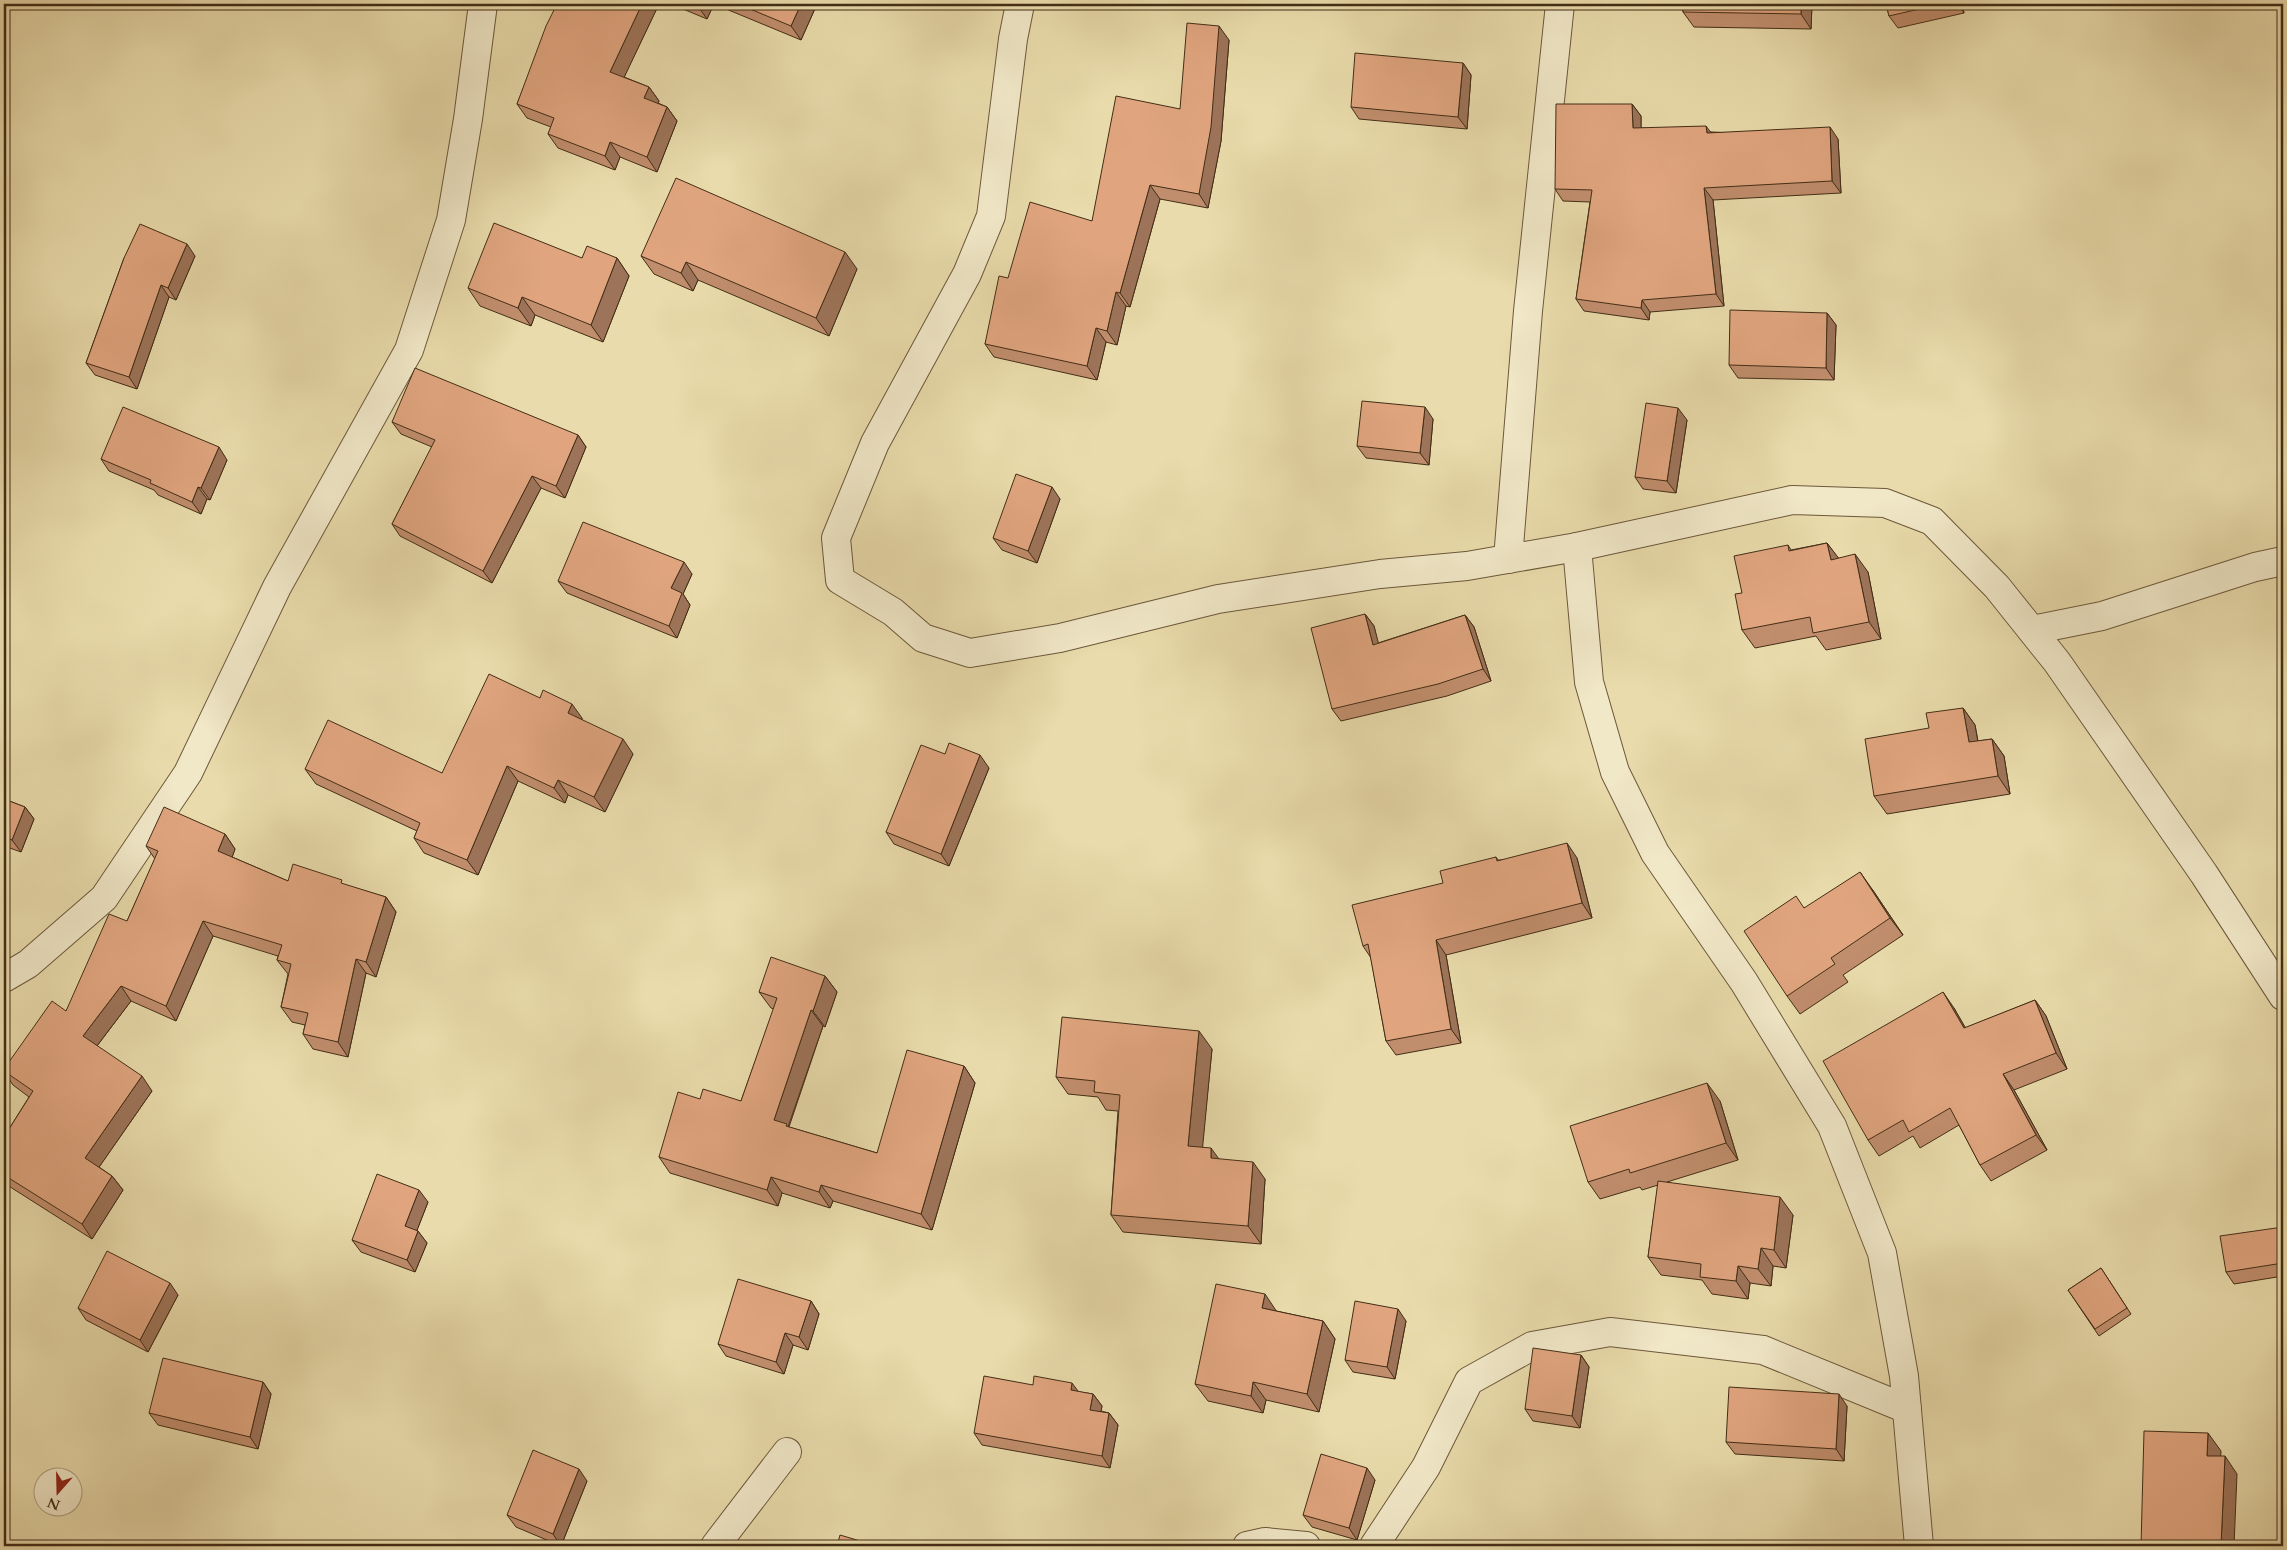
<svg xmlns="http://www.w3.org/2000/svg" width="2287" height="1550" font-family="Cardo,serif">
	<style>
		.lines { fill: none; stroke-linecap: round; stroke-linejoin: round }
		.street-casing { stroke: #6c583b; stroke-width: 30 }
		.street { stroke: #f1e8c8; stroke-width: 28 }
		.wall { fill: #c18e6d; stroke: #432d16 }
		.shaded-wall { fill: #9d7459; stroke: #432d16 }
		.building { fill: #e0a57f; stroke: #432d16 }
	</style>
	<rect width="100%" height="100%" fill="#e9dbab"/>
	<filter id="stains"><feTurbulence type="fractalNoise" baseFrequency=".004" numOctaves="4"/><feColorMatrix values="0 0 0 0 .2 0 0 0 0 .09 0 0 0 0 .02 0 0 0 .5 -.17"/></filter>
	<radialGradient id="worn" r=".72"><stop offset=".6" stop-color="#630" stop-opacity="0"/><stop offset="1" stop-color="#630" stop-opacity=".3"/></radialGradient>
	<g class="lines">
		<defs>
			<g id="street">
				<path d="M1020 4 1013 39 991 216 967 274 875 443 836 538 840 580 893 612 923 638 970 653 1060 638 1218 599 1380 574 1467 566 1577 547 1792 500 1885 503 1932 521 1997 587 2057 662 2204 874 2283 996"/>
				<path d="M1577 547 1589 682 1615 772 1655 853 1744 982 1832 1126 1882 1253 1904 1376 1919 1546"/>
				<path d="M1508 559 1528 311 1560 4"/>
				<path d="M2032 630 2102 616 2255 567 2283 561"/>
				<path d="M4 978 28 964 104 898 188 773 277 587 409 350 451 220 468 119 483 4"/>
				<path d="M715 1546 787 1452"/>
				<path d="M1247 1546 1265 1542 1306 1546"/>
				<path d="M1374 1546 1426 1467 1469 1381 1532 1346 1610 1332 1763 1350 1907 1409"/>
			</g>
		</defs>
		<use href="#street" class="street-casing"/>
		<use href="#street" class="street"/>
	</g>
	<g class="wall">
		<path d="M557 4H659L624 77 649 87 659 101 658 103 667 107 677 121 657 172 620 157 615 170 558 148 548 134 551 127 527 118 517 104Z"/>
		<path d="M671 4H817L801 40 714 4 707 19Z"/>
		<path d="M1683 4H1812L1811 29 1694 27 1683 12Z"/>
		<path d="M1886 4H1962L1964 13 1898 28 1889 16Z"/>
		<path d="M1229 40 1221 141 1208 208 1160 199 1130 307 1126 306 1117 345 1106 342 1097 380 994 357 985 344 1008 278 1092 221 1180 109Z"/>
		<path d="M1463 63 1471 75 1467 129 1359 119 1351 107Z"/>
		<path d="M1632 104 1641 116V128L1838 139 1841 193 1713 200 1724 306 1650 312 1649 320 1584 311 1576 299 1590 202 1563 201 1555 189Z"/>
		<path d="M195 256 176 300 169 297 137 389 95 375 86 363 124 258Z"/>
		<path d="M641 256 857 269 829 336 698 280 693 291 654 274Z"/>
		<path d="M582 258H617L629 276 603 342 535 315 531 326 480 306 468 288Z"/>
		<path d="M1827 313 1836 325 1834 380 1738 378 1729 365Z"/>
		<path d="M1433 419 1429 465 1366 458 1357 446Z"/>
		<path d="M1687 420 1676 493 1643 489 1635 477Z"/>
		<path d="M392 422 578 435 586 447 565 498 541 488 492 583 400 536 392 524 432 447 401 434Z"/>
		<path d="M101 459 227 460 210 500 207 499 201 514 158 495 154 490 109 471Z"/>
		<path d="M1060 499 1037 563 1002 550 993 538Z"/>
		<path d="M1827 543 1838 558 1868 572 1881 639 1826 650 1816 636 1755 648 1742 630V593L1788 545 1791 550Z"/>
		<path d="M692 574 683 594 690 605 677 638 567 593 558 581Z"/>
		<path d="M1365 614 1374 626 1378 643 1465 615 1474 627 1491 681 1447 696 1341 721 1332 709Z"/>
		<path d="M1963 708 1975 725 1978 741 1992 739 2004 756 2010 794 1887 814 1874 796 1929 728Z"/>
		<path d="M582 718V720L633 754 605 812 568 795 565 803 518 781 478 875 424 853 414 838 417 831 316 784 305 769 442 773Z"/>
		<path d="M945 754 989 768 949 866 894 844 886 832Z"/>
		<path d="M4 799 25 807 34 819 21 852 4 846Z"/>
		<path d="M225 834 235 849 232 857 288 881 345 885 386 897 396 912 376 977 366 973 348 1057 313 1049 303 1034 305 1025 292 1022 281 1007 288 974 277 960 278 956 213 936 176 1021 131 1001 97 1046 152 1091 99 1167 112 1176 123 1190 92 1239 4 1183V1137L29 1097 13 1085 4 1072V1069L66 1011 127 921 155 859 146 846Z"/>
		<path d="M1496 857 1498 860 1577 858 1592 918 1446 955 1461 1043 1396 1055 1386 1041 1371 958 1363 946 1443 883Z"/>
		<path d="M1872 889 1903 935 1843 975 1848 982 1800 1014 1787 996 1804 908Z"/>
		<path d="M825 976 837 992 825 1027 823 1026 789 1127 877 1153 964 1066 975 1083 932 1230 833 1201 830 1208 782 1193 778 1206 670 1173 659 1157 700 1099 741 1101 774 1009 771 1008 759 992Z"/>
		<path d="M2035 1000 2046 1016 2067 1069 2014 1090 2047 1150 1991 1181 1980 1165 1959 1125 1920 1148 1913 1136 1879 1156 1868 1140 1954 1008 1965 1028Z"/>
		<path d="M1212 1049 1202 1147 1219 1159 1265 1179 1261 1244 1123 1232 1111 1215 1118 1111 1106 1110 1098 1097 1068 1094 1056 1077Z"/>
		<path d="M1720 1101 1738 1160 1667 1182 1793 1215 1786 1268 1773 1266 1771 1286 1750 1283 1748 1299 1712 1294 1702 1280 1661 1275 1648 1257 1658 1185 1642 1190 1640 1187 1600 1199 1588 1182Z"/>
		<path d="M428 1202 417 1230 427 1243 415 1272 361 1252 352 1240Z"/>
		<path d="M2283 1227V1276L2234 1284 2226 1272Z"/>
		<path d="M2101 1268 2131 1314 2099 1336 2068 1290Z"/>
		<path d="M178 1295 148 1352 86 1320 78 1308Z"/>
		<path d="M811 1301 819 1314 808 1350 793 1345 784 1374 726 1356 718 1344Z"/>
		<path d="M1276 1311 1323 1321 1335 1339 1319 1412 1266 1400 1263 1413 1208 1401 1195 1384Z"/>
		<path d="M1406 1321 1395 1379 1353 1372 1345 1360Z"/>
		<path d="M1581 1355 1589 1367 1580 1428 1533 1421 1525 1409Z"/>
		<path d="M263 1382 271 1394 258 1449 158 1425 149 1413Z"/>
		<path d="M1033 1385 1093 1394 1102 1406 1101 1411 1109 1413 1118 1425 1110 1468 982 1445 974 1433Z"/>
		<path d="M1847 1406 1844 1461 1735 1454 1726 1442Z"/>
		<path d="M1375 1480 1357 1540 1312 1527 1303 1515Z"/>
		<path d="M587 1481 561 1546 516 1527 507 1515Z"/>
	</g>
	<g class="shaded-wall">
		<path d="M642 4H659L620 86 610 72Z"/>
		<path d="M698 4H714L707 19 697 5Z"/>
		<path d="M801 4H817L801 40 791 26Z"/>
		<path d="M1801 4H1812L1811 29 1801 14Z"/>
		<path d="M1958 4H1962L1964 13Z"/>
		<path d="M1219 26 1229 40 1221 141 1208 208 1199 194Z"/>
		<path d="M1463 63 1471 75 1467 129 1458 117Z"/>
		<path d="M649 87 659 101 654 112 644 98Z"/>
		<path d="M1632 104 1641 116V140L1633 128Z"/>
		<path d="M667 107 677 121 657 172 647 157Z"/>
		<path d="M1706 126 1715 138 1707 133Z"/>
		<path d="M1830 127 1838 139 1841 193 1832 181Z"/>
		<path d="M610 142 620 157 615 170 605 156Z"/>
		<path d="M1150 185 1160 199 1130 307 1120 293Z"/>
		<path d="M1704 188 1713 200 1724 306 1716 294Z"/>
		<path d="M187 244 195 256 176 300 168 288Z"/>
		<path d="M845 252 857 269 829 336 816 318Z"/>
		<path d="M617 258 629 276 603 342 591 325Z"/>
		<path d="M686 262 698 280 693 291 681 273Z"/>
		<path d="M161 285 169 297 137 389 129 377Z"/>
		<path d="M1116 292 1126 306 1117 345 1107 331Z"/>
		<path d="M522 297 535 315 531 326 518 308Z"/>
		<path d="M1642 300 1650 312 1649 320 1641 308Z"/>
		<path d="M1827 313 1836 325 1834 380 1826 368Z"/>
		<path d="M1096 328 1106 342 1097 380 1087 366Z"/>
		<path d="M1425 407 1433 419 1429 465 1420 453Z"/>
		<path d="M1678 408 1687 420 1676 493 1667 481Z"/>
		<path d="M578 435 586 447 565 498 556 486Z"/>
		<path d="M219 447 227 460 210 500 201 488Z"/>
		<path d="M532 476 541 488 492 583 483 571Z"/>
		<path d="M198 487 207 499 201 514 192 502Z"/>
		<path d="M1052 487 1060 499 1037 563 1028 551Z"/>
		<path d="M1827 543 1840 560H1831Z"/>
		<path d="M1855 554 1868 572 1881 639 1869 622Z"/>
		<path d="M684 562 692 574 683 594 690 605 677 638 669 626 671 588Z"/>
		<path d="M1365 614 1374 626 1382 657 1373 645Z"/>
		<path d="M1465 615 1474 627 1491 681 1483 669Z"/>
		<path d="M572 704 582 718 578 728 568 713Z"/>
		<path d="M1963 708 1975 725 1981 760 1969 742Z"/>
		<path d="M623 739 633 754 605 812 594 797Z"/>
		<path d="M1992 739 2004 756 2010 794 1998 776Z"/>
		<path d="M980 755 989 768 949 866 941 854Z"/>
		<path d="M507 766 518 781 478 875 467 860Z"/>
		<path d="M558 780 568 795 565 803 554 788Z"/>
		<path d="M25 807 34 819 21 852 12 840Z"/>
		<path d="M225 834 235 849 229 866 218 851Z"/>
		<path d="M1567 843 1577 858 1592 918 1582 903Z"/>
		<path d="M1860 872 1872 889 1903 935 1890 918Z"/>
		<path d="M386 897 396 912 376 977 366 962Z"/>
		<path d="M203 921 213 936 176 1021 166 1006Z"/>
		<path d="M1436 940 1446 955 1461 1043 1451 1029Z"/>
		<path d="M356 959 366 973 348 1057 338 1042Z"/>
		<path d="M825 976 837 992 825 1027 813 1011Z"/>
		<path d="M121 986 131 1001 93 1051 83 1036Z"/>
		<path d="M1943 992 1954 1008 1975 1044 1964 1028Z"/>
		<path d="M2035 1000 2046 1016 2067 1069 2056 1053Z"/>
		<path d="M811 1010 823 1026 788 1127 774 1120Z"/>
		<path d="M1199 1031 1212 1049 1201 1164 1188 1146Z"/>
		<path d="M964 1066 975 1083 932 1230 921 1214Z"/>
		<path d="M2003 1074 2014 1090 2047 1150 2036 1135Z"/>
		<path d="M142 1076 152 1091 95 1173 85 1158Z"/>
		<path d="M1707 1083 1720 1101 1738 1160 1726 1143Z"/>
		<path d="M1211 1148 1224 1166 1211 1158Z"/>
		<path d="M1253 1162 1265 1179 1261 1244 1248 1226Z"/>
		<path d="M112 1176 123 1190 92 1239 82 1224Z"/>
		<path d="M771 1177 782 1193 778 1206 767 1190Z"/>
		<path d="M821 1185 833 1201 830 1208 819 1192Z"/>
		<path d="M419 1190 428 1202 414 1238 405 1226Z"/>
		<path d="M1780 1197 1793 1215 1786 1268 1774 1250Z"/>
		<path d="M418 1231 427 1243 415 1272 407 1260Z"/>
		<path d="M1761 1248 1773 1266 1771 1286 1758 1269Z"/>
		<path d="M1738 1266 1750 1283 1748 1299 1736 1281Z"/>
		<path d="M170 1283 178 1295 148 1352 140 1340Z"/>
		<path d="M1265 1294 1277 1312 1262 1308Z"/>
		<path d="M811 1301 819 1314 808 1350 799 1337Z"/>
		<path d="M1398 1309 1406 1321 1395 1379 1387 1367Z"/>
		<path d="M1323 1321 1335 1339 1319 1412 1307 1394Z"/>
		<path d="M785 1333 793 1345 784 1374 776 1362Z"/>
		<path d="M1581 1355 1589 1367 1580 1428 1572 1416Z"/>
		<path d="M263 1382 271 1394 258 1449 250 1437Z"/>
		<path d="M1253 1382 1266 1400 1263 1413 1251 1396Z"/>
		<path d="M1072 1383 1081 1395 1071 1390Z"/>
		<path d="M1093 1394 1102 1406 1099 1422 1090 1410Z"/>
		<path d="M1839 1394 1847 1406 1844 1461 1836 1449Z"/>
		<path d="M1109 1413 1118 1425 1110 1468 1102 1456Z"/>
		<path d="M2208 1433 2221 1451 2220 1473 2207 1456Z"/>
		<path d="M2225 1456 2237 1474 2234 1546H2221Z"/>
		<path d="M1367 1468 1375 1480 1357 1540 1349 1528Z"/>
		<path d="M579 1469 587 1481 561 1546 553 1534Z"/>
	</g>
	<g class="building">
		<path d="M557 4H642L610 72 649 87 644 98 667 107 647 157 610 142 605 156 548 134 554 118 517 104 546 26Z"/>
		<path d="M738 4H801L791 26Z"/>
		<path d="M1683 4H1801V14L1683 12Z"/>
		<path d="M1886 4H1941L1889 16Z"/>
		<path d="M1187 23 1219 26 1211 127 1199 194 1150 185 1120 293 1116 292 1107 331 1096 328 1087 366 985 344 999 276 1008 278 1030 202 1092 221 1116 96 1180 109Z"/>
		<path d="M1355 53 1463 63 1458 117 1351 107Z"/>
		<path d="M1556 104H1632L1633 128 1706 126 1707 133 1830 127 1832 181 1704 188 1716 294 1642 300 1641 308 1576 299 1592 190 1555 189Z"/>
		<path d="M676 178 845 252 816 318 686 262 681 273 641 256Z"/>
		<path d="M494 223 582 258 587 246 617 258 591 325 522 297 518 308 468 288Z"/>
		<path d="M140 224 187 244 168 288 161 285 129 377 86 363 124 258Z"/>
		<path d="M1730 310 1827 313 1826 368 1729 365Z"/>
		<path d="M415 368 578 435 556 486 532 476 483 571 392 524 435 440 392 422Z"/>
		<path d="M1362 401 1425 407 1420 453 1357 446Z"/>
		<path d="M1646 403 1678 408 1667 481 1635 477Z"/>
		<path d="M123 407 219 447 201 488 198 487 192 502 150 483 151 480 101 459Z"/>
		<path d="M1016 474 1052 487 1028 551 993 538Z"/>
		<path d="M583 522 684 562 671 588 682 593 669 626 558 581Z"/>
		<path d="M1827 543 1831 560 1855 554 1869 622 1813 633 1810 617 1742 630 1735 594 1742 593 1734 556 1788 545 1789 551Z"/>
		<path d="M1365 614 1373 645 1465 615 1483 669 1438 684 1332 709 1311 628Z"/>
		<path d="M489 674 540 698 543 690 572 704 568 713 623 739 594 797 558 780 554 788 507 766 467 860 414 838 420 823 305 769 328 720 442 773Z"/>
		<path d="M1963 708 1969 742 1992 739 1998 776 1874 796 1865 739 1929 728 1926 713Z"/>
		<path d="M949 743 980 755 941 854 886 832 921 745 945 754Z"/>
		<path d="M4 799 25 807 12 840 4 837Z"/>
		<path d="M164 807 225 834 218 851 288 881 293 864 342 880 341 883 386 897 366 962 356 959 338 1042 303 1034 308 1013 281 1007 291 964 277 960 282 945 203 921 166 1006 121 986 83 1036 142 1076 85 1158 112 1176 82 1224 4 1175V1137L33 1091 4 1071V1069L52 1001 66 1011 109 914 127 921 158 851 146 846Z"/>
		<path d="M1567 843 1582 903 1436 940 1451 1029 1386 1041 1368 944 1363 946 1352 905 1443 883 1440 871 1496 857 1497 861Z"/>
		<path d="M1860 872 1890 918 1831 958 1835 964 1787 996 1744 931 1796 896 1804 908Z"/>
		<path d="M771 957 825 976 813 1011 811 1010 774 1120 787 1124 786 1126 877 1153 907 1050 964 1066 921 1214 821 1185 819 1192 771 1177 767 1190 659 1157 678 1092 700 1099 703 1089 741 1101 777 998 759 992Z"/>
		<path d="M1943 992 1964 1028 2035 1000 2056 1053 2003 1074 2036 1135 1980 1165 1950 1108 1909 1132 1903 1120 1868 1140 1823 1061Z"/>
		<path d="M1062 1017 1199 1031 1188 1146 1211 1148V1158L1253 1162 1248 1226 1111 1215 1120 1095 1094 1092 1095 1081 1056 1077Z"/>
		<path d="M1707 1083 1726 1143 1630 1173 1629 1169 1588 1182 1570 1126Z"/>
		<path d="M377 1174 419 1190 405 1226 418 1231 407 1260 352 1240Z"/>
		<path d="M1658 1181 1780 1197 1774 1250 1761 1248 1758 1269 1738 1266 1736 1281 1700 1277 1701 1264 1648 1257Z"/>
		<path d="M2283 1227V1263L2226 1272 2220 1236Z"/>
		<path d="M107 1251 170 1283 140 1340 78 1308Z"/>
		<path d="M2101 1268 2127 1308 2095 1329 2068 1290Z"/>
		<path d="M738 1279 811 1301 799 1337 785 1333 776 1362 718 1344Z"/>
		<path d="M1216 1284 1265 1294 1262 1308 1323 1321 1307 1394 1253 1382 1251 1396 1195 1384Z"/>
		<path d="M1355 1301 1398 1309 1387 1367 1345 1360Z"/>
		<path d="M1533 1348 1581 1355 1572 1416 1525 1409Z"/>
		<path d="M163 1358 263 1382 250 1437 149 1413Z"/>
		<path d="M984 1376 1033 1385 1034 1376 1072 1383 1071 1390 1093 1394 1090 1410 1109 1413 1102 1456 974 1433Z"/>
		<path d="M1729 1387 1839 1394 1836 1449 1726 1442Z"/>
		<path d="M2144 1431 2208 1433 2207 1456H2225L2221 1546H2141Z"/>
		<path d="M533 1450 579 1469 553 1534 507 1515Z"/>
		<path d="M1321 1454 1367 1468 1349 1528 1303 1515Z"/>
		<path d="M840 1535 877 1546H837Z"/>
	</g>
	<rect width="2287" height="1550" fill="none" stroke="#e9dbab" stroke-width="20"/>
	<rect x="5" y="5" width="2277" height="1540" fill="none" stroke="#432d16" stroke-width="2.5"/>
	<rect x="10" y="10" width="2267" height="1530" fill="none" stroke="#432d16"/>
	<g transform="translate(58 1492) rotate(200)"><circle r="24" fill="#f1e8c8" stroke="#ab9d81"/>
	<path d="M0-4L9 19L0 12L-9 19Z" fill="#8f2418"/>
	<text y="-8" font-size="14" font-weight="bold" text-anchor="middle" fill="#432d16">N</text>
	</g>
	<rect width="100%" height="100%" filter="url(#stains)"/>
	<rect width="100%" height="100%" fill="url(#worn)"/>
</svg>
